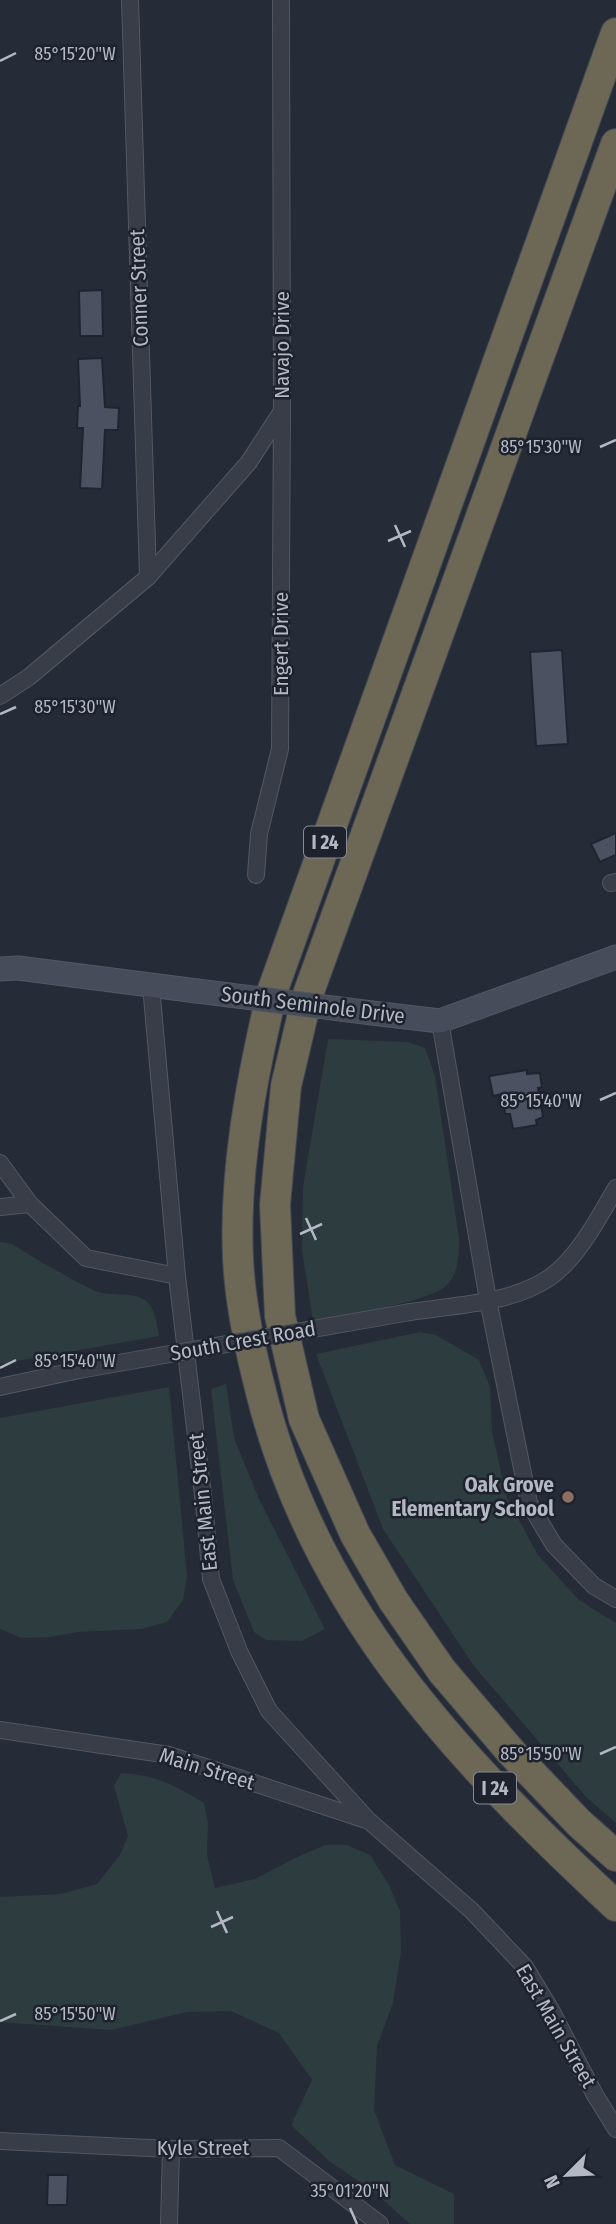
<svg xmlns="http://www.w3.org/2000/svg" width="616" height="2224" font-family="'Fira Sans Condensed',sans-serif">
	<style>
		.green { fill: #2d3c3e }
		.building { fill: #4b5160; stroke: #1f242f; stroke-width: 2 }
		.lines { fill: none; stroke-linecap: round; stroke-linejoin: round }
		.street-casing { stroke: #535863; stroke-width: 18 }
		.secondary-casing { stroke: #535863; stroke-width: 25 }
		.highway-casing { stroke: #434853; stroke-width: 32 }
		.street { stroke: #383d48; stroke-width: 16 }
		.secondary { stroke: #474c5a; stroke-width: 23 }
		.highway { stroke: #6d6756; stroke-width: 30 }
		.street-bridge-casing { stroke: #535863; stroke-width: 18; stroke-linecap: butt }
		.secondary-bridge-casing { stroke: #535863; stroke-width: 25; stroke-linecap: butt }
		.street-bridge { stroke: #383d48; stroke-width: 16 }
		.secondary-bridge { stroke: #474c5a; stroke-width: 23 }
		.ticks { fill: none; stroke: #b3b8c4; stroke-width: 2.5 }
		.education-dot { fill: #8d6e63; stroke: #1d222d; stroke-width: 2.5 }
		.labels { text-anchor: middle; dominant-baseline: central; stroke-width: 5; stroke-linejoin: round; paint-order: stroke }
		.shield { fill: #1d222d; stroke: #868b97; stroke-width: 2 }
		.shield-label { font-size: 19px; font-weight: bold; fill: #b3b8c4 }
		.street-label { font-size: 21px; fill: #b3b8c4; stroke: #1d222d }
		.poi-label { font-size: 21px; font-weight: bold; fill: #b3b8c4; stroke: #1d222d; text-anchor: end }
		.ticks-label { font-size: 18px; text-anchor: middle; fill: #b3b8c4; stroke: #1d222d; stroke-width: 5; stroke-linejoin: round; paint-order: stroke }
	</style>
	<rect width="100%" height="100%" fill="#252b37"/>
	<g class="green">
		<path d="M328 1039 408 1042 425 1048 435 1076 459 1238C459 1253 459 1272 448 1284 431 1303 341 1315 313 1321L302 1250 303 1187Z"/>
		<path d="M0 1242 12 1244C38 1260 66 1277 93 1290 109 1298 132 1290 146 1301 155 1308 157 1325 159 1336L0 1364Z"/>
		<path d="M420 1332 436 1335 479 1360 490 1387 492 1432 507 1498 538 1555 579 1600 616 1623V1823L587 1798 474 1666 383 1529 316 1354Z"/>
		<path d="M226 1384 234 1438 259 1499 325 1629 302 1641 266 1640 254 1632 233 1580 211 1389Z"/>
		<path d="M169 1387 187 1576 183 1600 167 1622 141 1629 78 1632 50 1637 21 1638 0 1629V1418Z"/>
		<path d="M121 1773C153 1774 177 1786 204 1803L208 1824 207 1855 215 1888 255 1879 293 1859 325 1845H347L370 1855 389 1885 400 1911 401 1952 393 2003 377 2046 374 2110 395 2165 454 2194V2224H410L372 2190 330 2162 291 2125 312 2080 279 2033 231 2011 187 2012 111 2030 0 2022V1897L61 1894 97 1884 120 1855 128 1836 114 1786Z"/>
	</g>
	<g class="building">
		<path d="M102 290 103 336H80L79 291Z"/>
		<path d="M102 358 105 407 119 408 118 430H105L102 489 80 488 83 428H77L78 406H80L78 359Z"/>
		<path d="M562 650 568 744 536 746 530 652Z"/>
		<path d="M616 833V855L600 862 591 844Z"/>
		<path d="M527 1070V1074L540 1073 542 1087 538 1088 543 1117 536 1120 537 1125 513 1129 510 1114H505L503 1094 493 1096 489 1076Z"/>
		<path d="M48 2175H68L67 2205H47Z"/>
	</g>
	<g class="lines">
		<defs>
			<g id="street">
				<path d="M130 0 148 577"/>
				<path d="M0 696 29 677 148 577 249 462 282 411 281 0"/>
				<path d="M256 875 259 834 280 749 282 411"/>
				<path d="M611 883 616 882"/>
				<path d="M151 986 177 1276 204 1504 211 1579 239 1651 269 1711 368 1820 472 1911 525 1967 551 2010 595 2095 616 2129"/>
				<path d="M440 1021 488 1300 529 1503 554 1545 594 1586 616 1599"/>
				<path d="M0 1163 30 1204 86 1258 177 1276"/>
				<path d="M0 1207 30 1204"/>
				<path d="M410 1312C455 1305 510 1304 549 1278 578 1258 599 1217 616 1188"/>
				<path d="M0 1387 79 1370"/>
				<path d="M0 1730 169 1755 366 1820"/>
				<path d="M0 2141 171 2149 279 2148 380 2224"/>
				<path d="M169 2224 171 2149"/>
			</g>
			<g id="secondary">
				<path d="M0 969 18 968 197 991"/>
				<path d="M372 1013 440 1021 616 957"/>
			</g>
			<g id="highway">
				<path d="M616 33 272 992C252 1078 234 1169 238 1258 240 1303 249 1345 260 1388 313 1607 456 1757 616 1906"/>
				<path d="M616 144 307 997 286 1086 275 1205 280 1316 304 1419 355 1534 393 1600 442 1671 512 1753 579 1823 616 1856"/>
			</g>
		</defs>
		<use href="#street" class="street-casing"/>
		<use href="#secondary" class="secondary-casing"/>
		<use href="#highway" class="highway-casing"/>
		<use href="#street" class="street"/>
		<use href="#secondary" class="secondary"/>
		<use href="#highway" class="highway"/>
		<defs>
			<path id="street-bridge" d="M79 1370 410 1312"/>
			<path id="secondary-bridge" d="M197 991 372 1013"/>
		</defs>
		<use href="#street-bridge" class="street-bridge-casing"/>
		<use href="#secondary-bridge" class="secondary-bridge-casing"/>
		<use href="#street-bridge" class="street-bridge"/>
		<use href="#secondary-bridge" class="secondary-bridge"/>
	</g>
	<path class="ticks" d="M0 61 16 53M600 447 616 440M395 525 405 547M388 541 411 531M0 714 16 707M600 1100 616 1093M306 1218 316 1240M300 1234 322 1224M0 1368 16 1360M600 1754 616 1747M217 1911 227 1933M211 1927 233 1917M0 2021 16 2014M350 2208 357 2224"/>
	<circle class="education-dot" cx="568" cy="1497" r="7"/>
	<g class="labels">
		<g class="shield">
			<rect x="304" y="826.5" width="42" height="31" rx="5"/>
			<rect x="474" y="1772.5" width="42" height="31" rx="5"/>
		</g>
		<g class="shield-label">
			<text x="325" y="842">I 24</text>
			<text x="495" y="1788">I 24</text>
		</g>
		<g class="street-label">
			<text transform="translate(139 288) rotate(-92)">Conner Street</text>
			<text transform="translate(282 345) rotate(-90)">Navajo Drive</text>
			<text transform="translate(281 644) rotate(-90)">Engert Drive</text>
			<text transform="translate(313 1005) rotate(7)">South Seminole Drive</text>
			<text transform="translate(243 1341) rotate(-10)">South Crest Road</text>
			<text transform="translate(203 1502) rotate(-96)">East Main Street</text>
			<text transform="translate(207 1769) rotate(17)">Main Street</text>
			<text transform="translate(556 2026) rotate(60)">East Main Street</text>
			<text x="203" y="2148">Kyle Street</text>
		</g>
		<g class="poi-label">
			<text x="554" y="1485">Oak Grove<tspan x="554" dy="24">Elementary School</tspan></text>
		</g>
	</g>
	<g class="ticks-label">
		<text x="75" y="60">85°15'20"W</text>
		<text x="541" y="453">85°15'30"W</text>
		<text x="75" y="713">85°15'30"W</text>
		<text x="541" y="1107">85°15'40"W</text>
		<text x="75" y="1367">85°15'40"W</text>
		<text x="541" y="1760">85°15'50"W</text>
		<text x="75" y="2020">85°15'50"W</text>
		<text x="350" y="2197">35°01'20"N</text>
	</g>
	<g transform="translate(567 2175) rotate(246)" stroke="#1d222d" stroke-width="5" paint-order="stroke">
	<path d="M0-5L12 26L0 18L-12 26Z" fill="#b3b8c4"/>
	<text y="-10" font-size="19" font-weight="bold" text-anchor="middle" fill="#b3b8c4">N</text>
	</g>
</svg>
